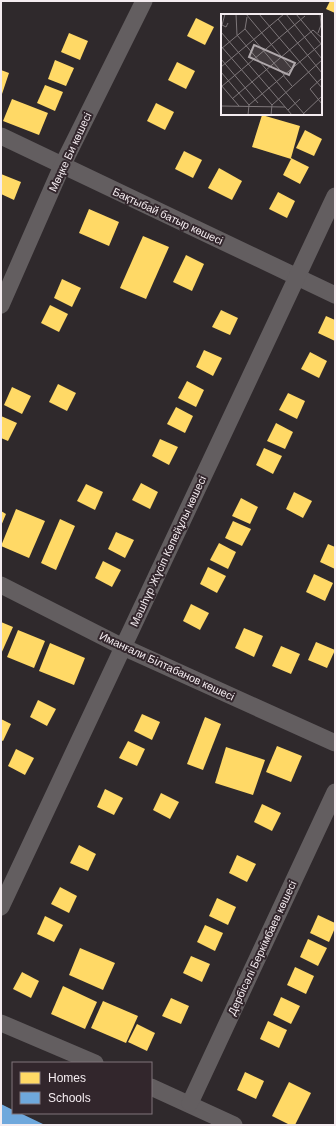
<svg xmlns="http://www.w3.org/2000/svg" width="336" height="1126" font-family="Helvetica,sans-serif">
	<style>
		.homes { fill: #ffd966 }
		.schools { fill: #6fa8dc }
		.lines { fill: none; stroke-linecap: round; stroke-linejoin: round }
		.street { stroke: #635e60; stroke-width: 17 }
		.labels { text-anchor: middle; dominant-baseline: central; stroke-width: 4; stroke-linejoin: round; paint-order: stroke }
		.street-label { font-size: 11px; fill: #f4ecf0; stroke: #32262c }
		.inset-road { fill: none; stroke: #7e777a; stroke-width: 1 }
		.view { fill: #afa8ab; fill-opacity: 0.15; stroke: #afa8ab; stroke-width: 2 }
		.inset-edge { fill: none; stroke: #f4ecf0; stroke-width: 2 }
	</style>
	<rect width="100%" height="100%" fill="#2f292c"/>
	<g class="homes">
		<path d="M330 1H335V13L326 9Z"/>
		<path d="M196 18 214 27 205 45 187 36Z"/>
		<path d="M69 33 88 41 80 60 61 52Z"/>
		<path d="M55 60 74 68 66 86 48 79Z"/>
		<path d="M177 62 195 71 186 89 168 80Z"/>
		<path d="M1 70 9 73 1 97Z"/>
		<path d="M45 85 63 92 55 111 37 103Z"/>
		<path d="M12 99 48 113 39 135 3 121Z"/>
		<path d="M156 103 174 112 165 130 147 121Z"/>
		<path d="M262 115 300 126 291 158 309 167 300 184 283 175 291 159 252 147Z"/>
		<path d="M305 130 322 139 314 156 296 148Z"/>
		<path d="M184 151 202 160 193 178 175 169Z"/>
		<path d="M219 168 242 181 232 200 208 188Z"/>
		<path d="M1 174 21 182 14 200 1 194Z"/>
		<path d="M278 192 295 201 287 218 269 209Z"/>
		<path d="M89 209 119 222 109 246 79 233Z"/>
		<path d="M143 236 169 247 146 299 120 288Z"/>
		<path d="M186 255 204 264 192 291 173 282Z"/>
		<path d="M62 279 81 288 72 307 54 298Z"/>
		<path d="M50 305 68 314 59 332 41 323Z"/>
		<path d="M221 310 238 318 230 335 212 327Z"/>
		<path d="M326 316 335 320V341L318 333Z"/>
		<path d="M204 350 222 358 213 376 196 367Z"/>
		<path d="M310 352 327 361 319 378 301 369Z"/>
		<path d="M187 381 204 390 196 407 178 398Z"/>
		<path d="M58 384 76 393 67 411 49 402Z"/>
		<path d="M12 387 31 396 22 414 4 405Z"/>
		<path d="M288 393 305 401 297 419 279 410Z"/>
		<path d="M176 407 193 416 185 433 167 424Z"/>
		<path d="M1 416 17 423 8 441 1 438Z"/>
		<path d="M276 423 293 432 285 449 267 441Z"/>
		<path d="M160 439 178 447 169 465 152 456Z"/>
		<path d="M264 448 282 456 273 474 256 465Z"/>
		<path d="M141 483 158 492 150 509 132 500Z"/>
		<path d="M86 484 103 492 95 510 77 501Z"/>
		<path d="M294 492 312 501 303 518 286 509Z"/>
		<path d="M241 498 258 507 250 524 232 516Z"/>
		<path d="M16 509 45 521 29 558 1 546Z"/>
		<path d="M1 511 6 514 1 526Z"/>
		<path d="M60 519 75 526 56 570 41 563Z"/>
		<path d="M233 521 251 529 242 546 225 538Z"/>
		<path d="M116 532 134 540 125 558 108 549Z"/>
		<path d="M219 543 236 552 228 569 210 560Z"/>
		<path d="M328 544 335 547V569L320 562Z"/>
		<path d="M103 561 121 570 112 587 95 578Z"/>
		<path d="M208 567 226 576 217 593 200 584Z"/>
		<path d="M314 574 333 583 325 601 306 592Z"/>
		<path d="M191 604 209 613 200 630 183 621Z"/>
		<path d="M1 622 13 627 1 654Z"/>
		<path d="M244 628 263 636 254 657 235 648Z"/>
		<path d="M18 630 45 641 34 668 7 657Z"/>
		<path d="M316 642 335 650 327 668 308 660Z"/>
		<path d="M50 643 85 658 74 685 39 671Z"/>
		<path d="M281 646 300 654 291 674 272 666Z"/>
		<path d="M38 700 56 709 47 726 30 717Z"/>
		<path d="M142 714 160 722 152 740 134 731Z"/>
		<path d="M205 717 221 724 203 770 187 764Z"/>
		<path d="M1 719 11 724 3 741 1 740Z"/>
		<path d="M128 741 145 749 137 766 119 758Z"/>
		<path d="M277 746 302 756 291 782 266 772Z"/>
		<path d="M226 747 265 760 253 795 215 783Z"/>
		<path d="M16 749 34 758 25 775 8 766Z"/>
		<path d="M105 789 123 798 114 815 97 807Z"/>
		<path d="M161 793 179 802 170 819 153 810Z"/>
		<path d="M262 804 281 813 272 831 254 822Z"/>
		<path d="M79 845 96 854 88 871 70 863Z"/>
		<path d="M237 855 256 864 247 882 229 873Z"/>
		<path d="M60 887 77 896 69 913 51 904Z"/>
		<path d="M217 898 236 907 228 925 209 916Z"/>
		<path d="M318 915 335 923V928L329 942 310 933Z"/>
		<path d="M45 916 63 925 54 942 37 934Z"/>
		<path d="M205 925 223 933 215 951 197 942Z"/>
		<path d="M308 939 327 948 318 966 300 957Z"/>
		<path d="M80 948 115 963 103 990 69 975Z"/>
		<path d="M191 956 210 964 202 982 183 973Z"/>
		<path d="M295 967 314 976 306 994 287 985Z"/>
		<path d="M22 972 39 981 31 998 13 989Z"/>
		<path d="M63 986 97 1002 85 1029 51 1014Z"/>
		<path d="M281 997 300 1006 291 1024 273 1015Z"/>
		<path d="M171 998 189 1006 181 1024 162 1016Z"/>
		<path d="M103 1001 138 1016 126 1043 91 1028Z"/>
		<path d="M268 1021 287 1030 279 1048 260 1039Z"/>
		<path d="M137 1024 155 1033 147 1051 128 1042Z"/>
		<path d="M245 1072 264 1081 256 1099 237 1090Z"/>
		<path d="M289 1082 311 1093 295 1125H290L272 1116Z"/>
	</g>
	<path class="schools" d="M1 1104 13 1110V1113H20L45 1125H1Z"/>
	<g class="lines">
		<g class="street">
			<path d="M1 136 335 295"/>
			<path d="M1 305 62 166 144 1"/>
			<path d="M1 585 123 647 335 743"/>
			<path d="M1 907 335 196"/>
			<path d="M1 1023 95 1063"/>
			<path d="M151 1087 234 1125"/>
			<path d="M190 1103 335 792"/>
		</g>
	</g>
	<g class="labels">
		<g class="street-label">
			<text transform="translate(70 152) rotate(-65)">Мөңке Би көшесі</text>
			<text transform="translate(168 216) rotate(25)">Бақтыбай батыр көшесі</text>
			<text transform="translate(168 551) rotate(-65)">Мәшһүр Жүсіп Көпейұлы көшесі</text>
			<text transform="translate(167 666) rotate(25)">Иманғали Білтабанов көшесі</text>
			<text transform="translate(262 948) rotate(-65)">Дербісәлі Беркімбаев көшесі</text>
		</g>
	</g>
	<g transform="translate(221 14)">
		<rect width="101" height="101" fill="#2f292c"/>
		<path class="inset-road" d="M2 0H27M4 0 1 11 5 13 7 9M15 0 16 21 84 101M25 0 70 54M38 0 101 74M65 0 101 45M75 0 101 31M57 5 101 59M24 15 63 61M24 15 26 3M0 18 71 101M97 19 100 11 99 0M0 32 51 91M0 35 24 15M0 45 37 89M0 53 63 0M0 58 28 91M62 61 71 72M101 64 89 75 101 90M0 71 18 92M0 73 84 2M11 85 92 16 101 24M0 92 64 93M67 96 79 85M27 101 28 91 101 29M50 101 51 91 101 46M81 101 101 82"/>
		<path class="view" d="M33 31 74 49 68 61 28 43Z"/>
		<rect width="101" height="101" class="inset-edge"/>
	</g>
	<rect width="336" height="1126" fill="none" stroke="#f4ecf0" stroke-width="4"/>
	<rect x="12" y="1062" width="140" height="52" fill="#32262c" stroke="#80757a"/>
	<rect x="20" y="1072" width="20" height="12" fill="#ffd966" stroke="#80757a"/>
	<text x="48" y="1082" font-size="12" fill="#f4ecf0">Homes</text>
	<rect x="20" y="1092" width="20" height="12" fill="#6fa8dc" stroke="#80757a"/>
	<text x="48" y="1102" font-size="12" fill="#f4ecf0">Schools</text>
</svg>
